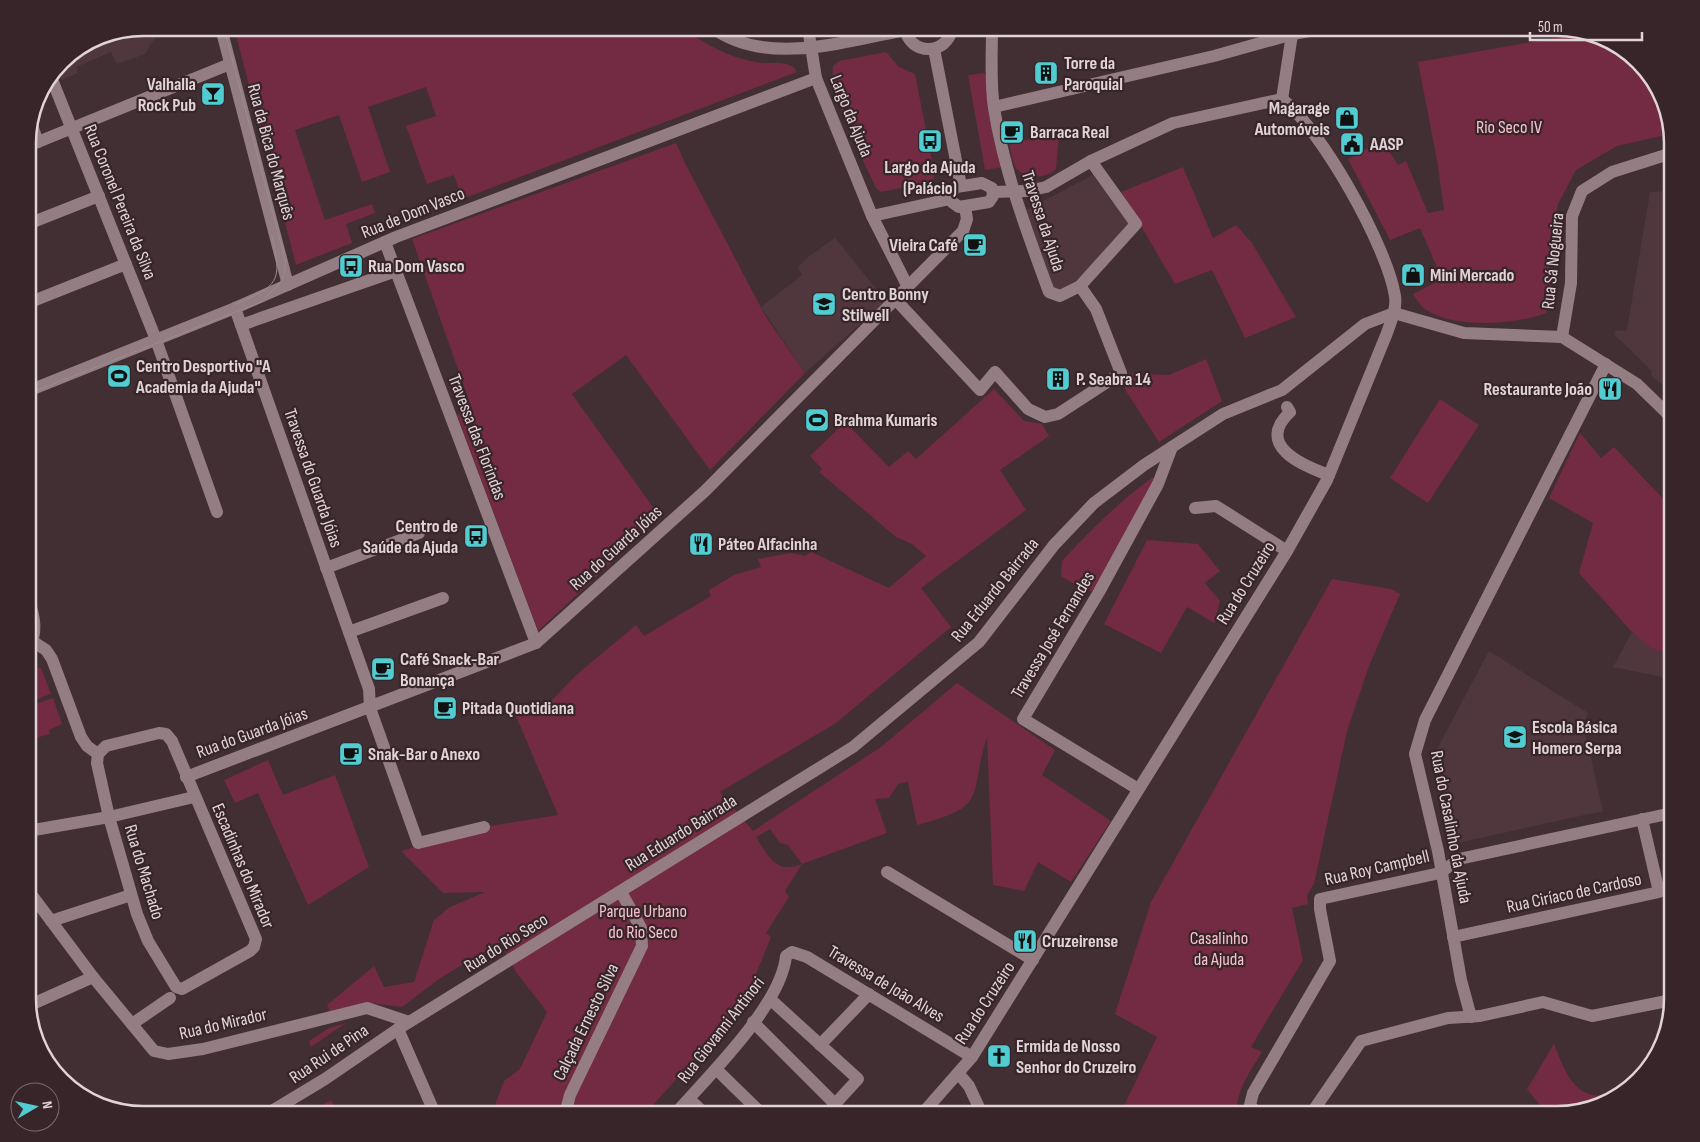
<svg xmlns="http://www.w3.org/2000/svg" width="1700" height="1142" font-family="'Sofia Sans Condensed',sans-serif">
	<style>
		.built { fill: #50373e }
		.green { fill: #732a43; fill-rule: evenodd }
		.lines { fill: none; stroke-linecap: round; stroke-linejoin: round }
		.minor { stroke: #947e83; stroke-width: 12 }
		.tram { stroke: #9a8c90; stroke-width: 1 }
		.labels { text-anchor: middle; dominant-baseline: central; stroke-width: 4.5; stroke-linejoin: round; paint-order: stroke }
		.poi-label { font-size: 18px; font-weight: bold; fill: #e0d4d7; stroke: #37252a; text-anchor: start }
		.street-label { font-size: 18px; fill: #e0d4d7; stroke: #37252a }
		.park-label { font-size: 18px; fill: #f7c2cf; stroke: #37252a }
		.rim { fill: none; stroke: #e0d4d7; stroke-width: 2.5 }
	</style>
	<rect width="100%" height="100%" fill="#412f34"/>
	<g class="built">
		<path d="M143 28 156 36 145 54 117 64 111 52 76 67 78 73 62 80 57 68 62 61 99 36Z"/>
		<path d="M1093 175 1129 224 1083 274 1074 282 1058 291 1052 286 1026 210Z"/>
		<path d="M1672 191V393L1651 375 1652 371 1615 335V331L1627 330 1650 192Z"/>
		<path d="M835 238 886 301 805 373 761 307 802 275 798 267 808 257Z"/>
		<path d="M1632 632 1652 649 1672 654V679L1613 667Z"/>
		<path d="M1489 651 1588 713 1583 724 1603 811 1457 843 1436 751Z"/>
	</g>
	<g class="green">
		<path d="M234 28H683C706 45 732 59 761 63 772 64 792 60 797 72L462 199 454 175 427 184 406 126 436 116 426 87 368 107 390 172 362 182 339 115 295 130 325 220 372 204 375 213 346 224 352 243 296 265Z"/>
		<path d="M754 28H793C783 39 766 32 754 28Z"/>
		<path d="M1578 34 1621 47 1657 86 1670 134 1617 146 1576 170 1558 204 1553 229V283L1546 313C1516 325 1452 329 1425 309 1420 306 1416 298 1413 294L1442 279 1420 228 1390 240 1348 159 1382 140 1398 165 1406 161 1428 213 1444 210 1437 160 1418 62Z"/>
		<path d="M886 52 899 67 915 74 935 176 931 182 881 192 876 188C863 159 829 95 833 66L839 61Z"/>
		<path d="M985 73 1003 167 985 170 968 75Z"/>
		<path d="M1059 135 1056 169C1045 179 1027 180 1016 168 1012 163 1011 151 1009 145L1033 138Z"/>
		<path d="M676 143 686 165 766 317 805 373 710 470 626 355 572 394 660 517 538 631 457 415 472 409 412 239Z"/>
		<path d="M1183 167 1213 238 1236 225 1252 243 1296 317 1245 338 1212 270 1175 284 1121 192Z"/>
		<path d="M1206 359 1222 401 1159 442 1126 391 1121 373 1169 375Z"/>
		<path d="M994 389 1024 421 1042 424 1049 436 1000 470 1026 510 921 588 951 627 836 723 720 792 753 831 881 747 957 683 1055 750 1042 775 1111 821 1071 882 1038 862 1024 891 993 885 987 737C968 796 991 806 917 825L908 782 898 784 889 798 875 799 887 833 802 864 785 891 789 897 766 933 771 937 744 1004 645 1114H499L495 1105 504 1081 520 1069 547 1012 516 972 500 942 439 979 402 1007 370 1003 330 1011 327 1005 374 966 384 987 414 982 434 920 450 907 485 892 443 893 401 851 484 827 558 815 516 716H537L575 676 636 625 644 636 711 596 709 590 734 575 761 567 758 559 791 553 805 556 811 552 889 588 926 556 912 544 896 537 819 472 822 469 810 456 845 422 889 467 908 451 916 459ZM770 829 780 843 788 845 802 864C775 875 769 856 756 837Z"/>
		<path d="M1440 399 1479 425 1428 503 1390 478Z"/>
		<path d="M1580 433 1601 458 1614 447 1672 508V654L1652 649 1632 632 1579 573 1593 523 1549 498Z"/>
		<path d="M1153 477 1158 484 1099 592 1084 590 1061 576 1062 561C1090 530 1119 502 1153 477Z"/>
		<path d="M1147 540 1198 544 1220 571 1205 583 1220 601 1214 623 1187 607 1161 653 1104 624Z"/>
		<path d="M1332 579 1391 589 1400 594 1369 666 1347 731 1314 884 1307 895 1308 904 1292 908 1303 960 1251 1047 1262 1052C1251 1071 1234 1092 1238 1114H1120L1157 1037 1115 1014 1151 902Z"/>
		<path d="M36 667 41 668 51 694 32 701 28 694V673Z"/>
		<path d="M53 698 62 724 49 730 50 734 28 740V713L31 712 32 716 36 714 33 705Z"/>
		<path d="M268 760 283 795 335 775 369 867 308 905 258 793 235 803 224 780Z"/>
		<path d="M346 1023 311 1047 309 1041 329 1028Z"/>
		<path d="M1554 1044C1563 1066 1573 1098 1601 1095L1603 1102H1605L1557 1114H1547L1527 1089Z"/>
		<path d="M331 1100 339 1114H305Z"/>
	</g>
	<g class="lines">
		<g class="minor">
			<path d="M221 28 288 285"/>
			<path d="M713 28C765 67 848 41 905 30"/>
			<path d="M808 28 816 78 872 216 908 287"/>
			<path d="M905 28C909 56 948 56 952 28"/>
			<path d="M992 28C992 54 990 82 994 108 1004 171 1027 232 1049 292L1060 296 1080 286 1136 224 1091 161"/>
			<path d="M934 49 961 186"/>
			<path d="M51 77 155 337 217 512"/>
			<path d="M1282 99 1293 28"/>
			<path d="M994 107 1214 56 1293 34 1326 28"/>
			<path d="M31 123 38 142"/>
			<path d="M28 146 230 64"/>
			<path d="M982 183 992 188 993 196 989 202 959 207 952 202 950 195 956 187Z"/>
			<path d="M993 192 1027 191 1046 187 1091 161 1173 123 1282 99"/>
			<path d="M872 216 950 199"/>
			<path d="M28 224 99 196"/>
			<path d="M385 242 536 643"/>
			<path d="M896 300 980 390 995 372 1028 409 1045 417 1058 414 1121 373 1096 309 1080 286"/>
			<path d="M28 303 126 264"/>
			<path d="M235 308 369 689 370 708 418 843 484 827"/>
			<path d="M1394 313 1464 333 1562 337 1637 384 1672 418"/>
			<path d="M241 325 396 271"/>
			<path d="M1562 337 1571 283 1572 216 1582 191 1612 172 1672 153"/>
			<path d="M28 391 235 308 396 237 816 78"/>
			<path d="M1287 407 1290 412C1255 445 1301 465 1329 475"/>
			<path d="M1195 508 1216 506 1287 551"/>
			<path d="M326 568 419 533"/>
			<path d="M28 598C35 617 38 633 28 652"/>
			<path d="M349 632 443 598"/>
			<path d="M32 641 46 650 52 659 81 737 87 746 98 754"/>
			<path d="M159 733 166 734 172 741 256 939 254 947 250 951 182 989 176 987 148 941 137 914 109 817 97 763 98 754 106 746Z"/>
			<path d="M186 777 536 643 705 491 963 231 967 219 965 207"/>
			<path d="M1138 789 1023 719 1099 592 1158 484 1172 447"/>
			<path d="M28 831 109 817 194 797"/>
			<path d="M887 872 1033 960"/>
			<path d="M28 890 93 977 154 1051 168 1054 203 1049 367 1008 409 1022"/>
			<path d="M51 921 131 895"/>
			<path d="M1453 937 1659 892 1642 819"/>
			<path d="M28 1006 93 977"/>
			<path d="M1471 1017 1461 980 1438 851 1415 754 1425 720 1606 364"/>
			<path d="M753 1022 835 1104 858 1079 770 999"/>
			<path d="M132 1024 170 998"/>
			<path d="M398 1029 432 1107 430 1114"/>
			<path d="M820 1045 869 994"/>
			<path d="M716 1069 762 1114"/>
			<path d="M958 1073 969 1086 982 1114"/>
			<path d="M689 1099 705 1114"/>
			<path d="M267 1114 325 1079 398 1029 853 747 979 642 1054 545 1094 503 1144 465 1223 414 1282 390 1365 324 1394 313"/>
			<path d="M565 1114 570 1095 642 946 641 928 621 892"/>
			<path d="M675 1114C708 1076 781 1006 786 956L792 952 807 957 972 1057"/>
			<path d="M922 1114 972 1057 1287 551 1327 480 1387 333C1391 321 1397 308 1395 296 1387 246 1321 129 1282 99"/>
			<path d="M1257 1114 1250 1105 1253 1093 1330 961 1320 909V899L1440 873 1459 859 1672 813"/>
			<path d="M1311 1114 1361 1041 1448 1018 1480 1016 1543 1002 1592 1016 1672 1000"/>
		</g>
		<g class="tram">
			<path d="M236 304C278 286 283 282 272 236"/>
			<path d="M28 394 261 302C275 287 287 283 285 259L224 28"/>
			<path d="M28 589C37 613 46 635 28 658"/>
			<path d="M28 608 31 624 28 643"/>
		</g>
	</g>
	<defs>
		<symbol id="building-square" viewBox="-11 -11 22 22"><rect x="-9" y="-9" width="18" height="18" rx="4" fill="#51ccd1" stroke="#37252a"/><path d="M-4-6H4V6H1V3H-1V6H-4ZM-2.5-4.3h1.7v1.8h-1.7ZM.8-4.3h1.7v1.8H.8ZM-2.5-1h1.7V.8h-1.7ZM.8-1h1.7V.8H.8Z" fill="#111"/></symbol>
		<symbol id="bar-square" viewBox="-11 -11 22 22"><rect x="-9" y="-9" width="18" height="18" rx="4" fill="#51ccd1" stroke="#37252a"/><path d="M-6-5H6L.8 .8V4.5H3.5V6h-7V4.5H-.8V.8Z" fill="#111"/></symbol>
		<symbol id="shop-square" viewBox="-11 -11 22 22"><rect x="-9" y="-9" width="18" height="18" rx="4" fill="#51ccd1" stroke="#37252a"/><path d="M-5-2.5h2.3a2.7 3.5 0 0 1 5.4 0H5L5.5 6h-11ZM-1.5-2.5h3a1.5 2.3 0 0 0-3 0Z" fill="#111"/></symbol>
		<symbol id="cafe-square" viewBox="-11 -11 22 22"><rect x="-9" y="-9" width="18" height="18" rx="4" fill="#51ccd1" stroke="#37252a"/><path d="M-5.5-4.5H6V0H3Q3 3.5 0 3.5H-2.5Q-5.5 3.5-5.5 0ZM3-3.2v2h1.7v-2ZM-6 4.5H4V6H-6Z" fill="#111"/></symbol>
		<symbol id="bus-square" viewBox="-11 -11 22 22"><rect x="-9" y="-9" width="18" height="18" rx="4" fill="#51ccd1" stroke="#37252a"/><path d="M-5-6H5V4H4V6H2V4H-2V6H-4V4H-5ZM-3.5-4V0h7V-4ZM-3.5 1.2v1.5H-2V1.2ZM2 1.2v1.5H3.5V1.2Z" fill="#111"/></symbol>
		<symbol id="civic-square" viewBox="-11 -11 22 22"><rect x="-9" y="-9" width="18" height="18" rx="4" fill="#51ccd1" stroke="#37252a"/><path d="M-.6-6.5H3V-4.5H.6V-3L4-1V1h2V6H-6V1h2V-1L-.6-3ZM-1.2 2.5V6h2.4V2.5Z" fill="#111"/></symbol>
		<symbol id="school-square" viewBox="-11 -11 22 22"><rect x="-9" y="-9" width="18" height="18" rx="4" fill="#51ccd1" stroke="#37252a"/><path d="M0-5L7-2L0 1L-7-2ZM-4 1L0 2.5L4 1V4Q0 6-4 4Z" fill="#111"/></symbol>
		<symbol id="stadium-square" viewBox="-11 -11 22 22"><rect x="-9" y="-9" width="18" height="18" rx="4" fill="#51ccd1" stroke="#37252a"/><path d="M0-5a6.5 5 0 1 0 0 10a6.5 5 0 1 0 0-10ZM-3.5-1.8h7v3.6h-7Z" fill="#111"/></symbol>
		<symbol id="restaurant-square" viewBox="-11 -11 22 22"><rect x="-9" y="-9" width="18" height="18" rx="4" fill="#51ccd1" stroke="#37252a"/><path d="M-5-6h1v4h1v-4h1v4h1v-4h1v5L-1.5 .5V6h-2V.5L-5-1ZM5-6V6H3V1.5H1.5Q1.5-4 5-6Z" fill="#111"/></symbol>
		<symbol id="church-square" viewBox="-11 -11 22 22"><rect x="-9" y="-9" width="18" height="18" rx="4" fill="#51ccd1" stroke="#37252a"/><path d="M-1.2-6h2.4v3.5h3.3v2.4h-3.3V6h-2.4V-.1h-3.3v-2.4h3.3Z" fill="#111"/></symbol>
	</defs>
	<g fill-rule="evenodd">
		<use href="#building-square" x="1032" y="59" width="28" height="28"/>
		<use href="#bar-square" x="199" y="80" width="28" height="28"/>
		<use href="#shop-square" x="1333" y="104" width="28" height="28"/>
		<use href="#cafe-square" x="998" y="118" width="28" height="28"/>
		<use href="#bus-square" x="916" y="127" width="28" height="28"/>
		<use href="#civic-square" x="1338" y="130" width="28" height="28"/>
		<use href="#cafe-square" x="961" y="231" width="28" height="28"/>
		<use href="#bus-square" x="337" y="252" width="28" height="28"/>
		<use href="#shop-square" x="1399" y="261" width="28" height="28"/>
		<use href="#school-square" x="810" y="290" width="28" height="28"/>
		<use href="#stadium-square" x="105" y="362" width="28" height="28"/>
		<use href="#building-square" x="1044" y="365" width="28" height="28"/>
		<use href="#restaurant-square" x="1596" y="375" width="28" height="28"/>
		<use href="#stadium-square" x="803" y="406" width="28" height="28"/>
		<use href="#bus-square" x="462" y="522" width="28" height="28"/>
		<use href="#restaurant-square" x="687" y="530" width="28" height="28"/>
		<use href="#cafe-square" x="369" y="655" width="28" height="28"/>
		<use href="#cafe-square" x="431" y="694" width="28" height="28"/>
		<use href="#school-square" x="1501" y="723" width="28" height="28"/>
		<use href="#cafe-square" x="337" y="740" width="28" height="28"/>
		<use href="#restaurant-square" x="1011" y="927" width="28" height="28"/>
		<use href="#church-square" x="985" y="1042" width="28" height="28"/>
	</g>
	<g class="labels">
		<g class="poi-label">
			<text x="1064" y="63">Torre da<tspan x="1064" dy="21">Paroquial</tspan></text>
			<text x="196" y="84" text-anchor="end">Valhalla<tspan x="196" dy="21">Rock Pub</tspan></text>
			<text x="1330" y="108" text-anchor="end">Magarage<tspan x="1330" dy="21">Automóveis</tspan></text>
			<text x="1030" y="132">Barraca Real</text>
			<text x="1370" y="144">AASP</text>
			<text x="930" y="167" text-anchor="middle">Largo da Ajuda<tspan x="930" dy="21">(Palácio)</tspan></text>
			<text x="958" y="245" text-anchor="end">Vieira Café</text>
			<text x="368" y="266">Rua Dom Vasco</text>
			<text x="1430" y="275">Mini Mercado</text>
			<text x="842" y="294">Centro Bonny<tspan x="842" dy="21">Stilwell</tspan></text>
			<text x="136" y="366">Centro Desportivo "A<tspan x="136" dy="21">Academia da Ajuda"</tspan></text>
			<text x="1076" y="379">P. Seabra 14</text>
			<text x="1592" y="389" text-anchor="end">Restaurante João</text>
			<text x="834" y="420">Brahma Kumaris</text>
			<text x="458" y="526" text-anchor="end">Centro de<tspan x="458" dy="21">Saúde da Ajuda</tspan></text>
			<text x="718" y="544">Páteo Alfacinha</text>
			<text x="400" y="659">Café Snack-Bar<tspan x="400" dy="21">Bonança</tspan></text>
			<text x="462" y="708">Pitada Quotidiana</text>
			<text x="1532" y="727">Escola Básica<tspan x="1532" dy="21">Homero Serpa</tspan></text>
			<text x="368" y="754">Snak-Bar o Anexo</text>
			<text x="1042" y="941">Cruzeirense</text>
			<text x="1016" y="1046">Ermida de Nosso<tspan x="1016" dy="21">Senhor do Cruzeiro</tspan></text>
		</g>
		<g class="street-label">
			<text transform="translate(851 116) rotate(68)">Largo da Ajuda</text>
			<text transform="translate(271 152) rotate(75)">Rua da Bica do Marquês</text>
			<text transform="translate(120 202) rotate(68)">Rua Coronel Pereira da Silva</text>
			<text transform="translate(413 213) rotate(-22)">Rua de Dom Vasco</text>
			<text transform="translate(1043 221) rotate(72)">Travessa da Ajuda</text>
			<text transform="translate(1553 261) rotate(-84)">Rua Sá Nogueira</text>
			<text transform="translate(477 437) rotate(69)">Travessa das Florindas</text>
			<text transform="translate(313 478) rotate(71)">Travessa do Guarda Jóias</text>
			<text transform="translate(616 548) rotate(-42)">Rua do Guarda Jóias</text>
			<text transform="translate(1246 583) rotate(-58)">Rua do Cruzeiro</text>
			<text transform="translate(995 590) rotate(-51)">Rua Eduardo Bairrada</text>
			<text transform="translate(1053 635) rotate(-59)">Travessa José Fernandes</text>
			<text transform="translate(252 733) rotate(-20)">Rua do Guarda Jóias</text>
			<text transform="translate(1451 827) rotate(79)">Rua do Casalinho da Ajuda</text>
			<text transform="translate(681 833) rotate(-32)">Rua Eduardo Bairrada</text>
			<text transform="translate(243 866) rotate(67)">Escadinhas do Mirador</text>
			<text transform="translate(1377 868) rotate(-13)">Rua Roy Campbell</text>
			<text transform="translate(144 872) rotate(73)">Rua do Machado</text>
			<text transform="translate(1574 893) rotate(-12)">Rua Ciríaco de Cardoso</text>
			<text transform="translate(506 943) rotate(-32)">Rua do Rio Seco</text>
			<text transform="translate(886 984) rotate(31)">Travessa de João Alves</text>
			<text transform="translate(985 1003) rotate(-57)">Rua do Cruzeiro</text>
			<text transform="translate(586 1022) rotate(-64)">Calçada Ernesto Silva</text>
			<text transform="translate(223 1024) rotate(-13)">Rua do Mirador</text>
			<text transform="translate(721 1030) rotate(-52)">Rua Giovanni Antinori</text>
			<text transform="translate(329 1054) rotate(-34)">Rua Rui de Pina</text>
		</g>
		<g class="park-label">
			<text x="1509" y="127">Rio Seco IV</text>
			<text x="643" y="911">Parque Urbano<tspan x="643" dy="21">do Rio Seco</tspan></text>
			<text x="1219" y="938">Casalinho<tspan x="1219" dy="21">da Ajuda</tspan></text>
		</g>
	</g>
	<path d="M0 0H1700V1142H0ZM143 36H1557A107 107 0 0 1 1664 143V999A107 107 0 0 1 1557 1106H143A107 107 0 0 1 36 999V143A107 107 0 0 1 143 36Z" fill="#37252a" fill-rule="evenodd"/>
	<path class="rim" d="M143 36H1557A107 107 0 0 1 1664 143V999A107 107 0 0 1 1557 1106H143A107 107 0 0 1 36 999V143A107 107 0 0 1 143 36Z"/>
	<g transform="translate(35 1107) rotate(81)"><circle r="24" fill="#37252a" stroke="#7b6b6f"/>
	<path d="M0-4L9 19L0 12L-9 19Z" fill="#51ccd1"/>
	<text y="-8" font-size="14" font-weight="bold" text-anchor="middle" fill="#e0d4d7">N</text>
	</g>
	<path d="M1530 32v8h112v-8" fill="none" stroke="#e0d4d7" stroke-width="2.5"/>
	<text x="1538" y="32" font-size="15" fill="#e0d4d7" stroke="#37252a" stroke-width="4" paint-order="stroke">50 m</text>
</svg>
